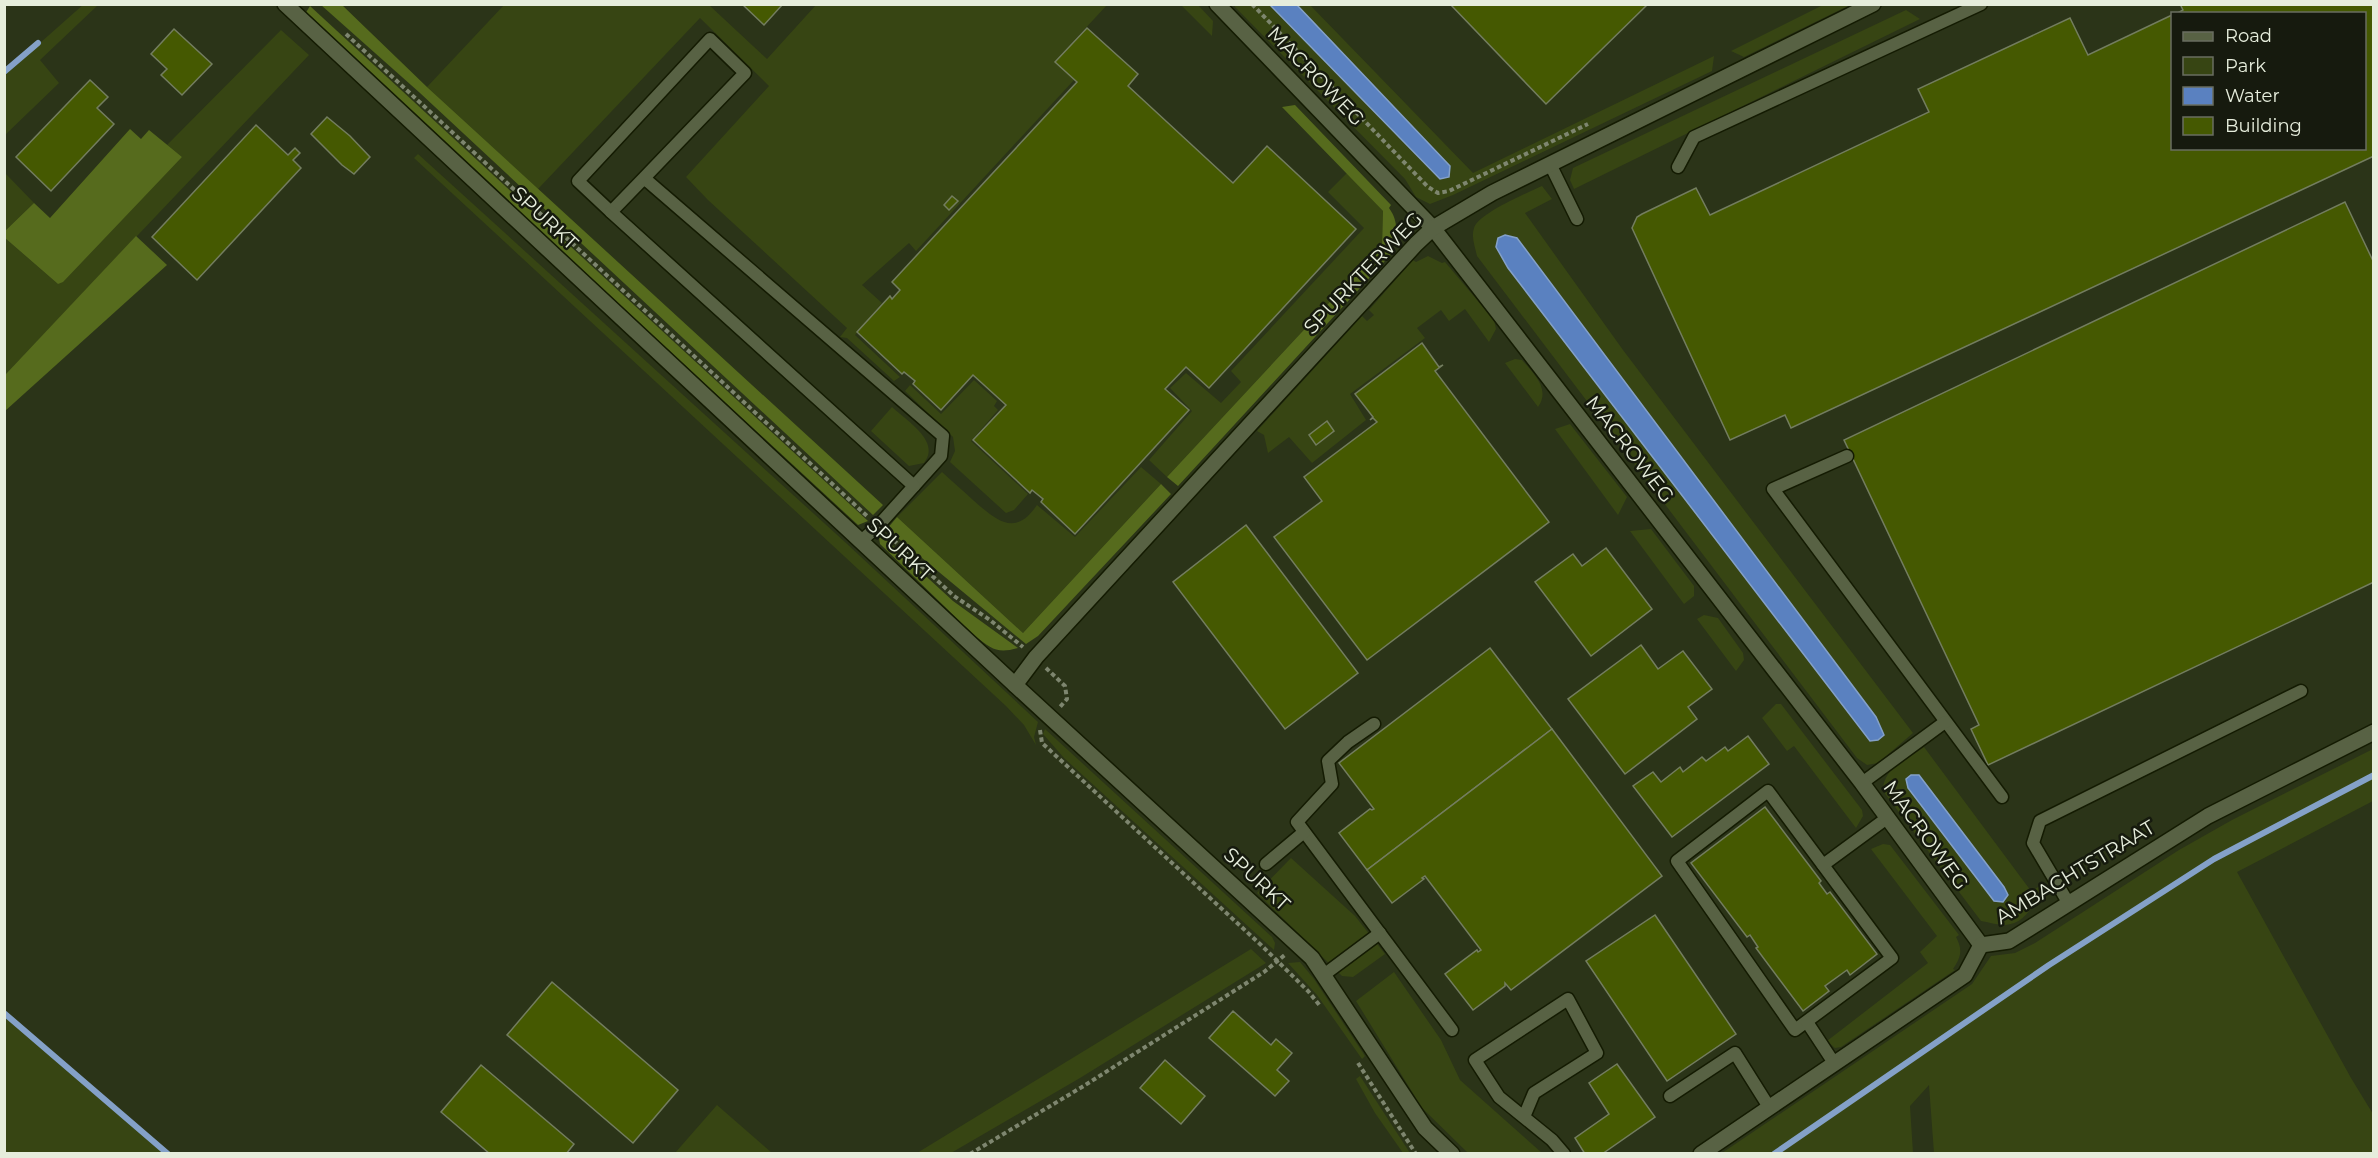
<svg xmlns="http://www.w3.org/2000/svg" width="2378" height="1158" font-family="Montserrat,sans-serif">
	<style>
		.green { fill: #374513; fill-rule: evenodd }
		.forest { fill: #566b1d }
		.water { fill: #5a81c0; stroke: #84a1c8; stroke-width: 1.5 }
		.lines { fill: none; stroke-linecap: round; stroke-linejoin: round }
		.stream { stroke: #84a1c8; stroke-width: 6 }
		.building { fill: #455901; stroke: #737d5f; stroke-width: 1.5 }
		.lane-casing { stroke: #141b02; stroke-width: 15 }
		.street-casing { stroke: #141b02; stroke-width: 18 }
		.secondary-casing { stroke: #141b02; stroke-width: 18 }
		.path { stroke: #7e866f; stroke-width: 4; stroke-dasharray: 4.5 3; stroke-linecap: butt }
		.lane { stroke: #586244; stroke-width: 12 }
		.street { stroke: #586244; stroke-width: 15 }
		.secondary { stroke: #586244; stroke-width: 15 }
		.labels { text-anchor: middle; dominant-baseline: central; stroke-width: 5; stroke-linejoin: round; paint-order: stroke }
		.street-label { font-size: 20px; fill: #e6eddc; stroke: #161a0e }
	</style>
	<rect width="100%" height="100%" fill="#2b3418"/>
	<g class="green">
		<path d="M84 4 98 5 40 60 59 83 5 135V74Z"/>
		<path d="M504 5H709L767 59 816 5H1107L1055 61 1074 80 916 251 909 243 862 285 882 303 855 335 900 377 894 381 847 338 840 337 847 328 708 200 686 177 769 86 700 18 538 189 427 87Z"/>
		<path d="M1181 5H1198L1213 21 1212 36Z"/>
		<path d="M1235 5H1270L1440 179 1449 166 1297 5H1310L1473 173 1714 56 1712 71 1453 195 1430 204 1416 197 1405 179 1235 7Z"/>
		<path d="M1823 5H1850L1744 57 1731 51Z"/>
		<path d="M1906 10 1920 19 1574 189 1570 180 1573 168Z"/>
		<path d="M281 30 309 55 5 375V238L58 284 182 157 167 145Z"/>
		<path d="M418 154 846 543 1038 722 1034 737 1036 745 1024 725 1006 706 414 158Z"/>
		<path d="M5 173 34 203 5 231Z"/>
		<path d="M1347 173 1383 211 1382 246 1167 477 1149 460 1192 411 1170 388 1186 373 1221 403 1241 382 1231 371 1364 228 1328 192Z"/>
		<path d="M1542 186 1552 199 1525 213 1623 350 1913 733 1878 763 1867 765 1857 758 1477 256C1475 247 1471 237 1474 228 1479 213 1527 193 1542 186ZM1505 235 1517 238 1876 717 1882 729 1870 741 1508 268Z"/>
		<path d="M1428 256 1442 263 1445 262 1494 320 1496 329 1489 342 1465 309 1449 321 1441 310 1417 328 1425 338 1350 394 1366 420 1312 463 1289 437 1268 453 1264 435 1257 431 1362 316 1367 321 1374 315 1369 310 1413 260 1416 262Z"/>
		<path d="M1515 359 1522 360C1533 373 1551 389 1538 407L1505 363Z"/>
		<path d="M974 380 997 401 994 406 998 410 971 441 1028 494 1014 510 1006 513 950 462 955 451 953 437 905 391 910 385 941 414Z"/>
		<path d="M892 407C906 420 942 442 924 463L909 466 871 431Z"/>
		<path d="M1570 424 1627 497 1618 515 1555 429Z"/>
		<path d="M1141 467 1161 484 1023 633 897 517 942 472C952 481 963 491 973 500 996 520 1015 538 1037 505L1075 537Z"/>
		<path d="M1651 529 1694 586V596L1684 604 1630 531Z"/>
		<path d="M1704 615 1718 618 1743 653 1744 660 1736 671 1697 619Z"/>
		<path d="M1776 704H1781L1862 810 1863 816 1856 828 1794 746 1787 751 1762 718Z"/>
		<path d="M1045 729 1272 937 1275 943 1274 950 1064 758 1043 734Z"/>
		<path d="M1924 747 2031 891 2040 886C2037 903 2025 924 2005 925 1997 925 1988 922 1981 921L1883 791C1882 769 1908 758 1924 747ZM1908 788 2003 902 1994 901Z"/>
		<path d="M2373 749V801L2237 872 2351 1078 2373 1114V1153H1934L1929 1085 1910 1106 1913 1153H1722L1972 984 1991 956 2015 953 2035 943 2179 850 2232 820Z"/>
		<path d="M1883 844 1890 845 1959 935 1956 937C1963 950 1961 957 1953 969L1955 970 1841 1047 1835 1048 1827 1041 1928 963 1920 952 1937 936 1871 849Z"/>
		<path d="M1291 858 1355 916 1385 954 1353 977 1342 976 1257 893Z"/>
		<path d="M1251 949 1266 963 1080 1078 951 1153H917Z"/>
		<path d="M1300 962 1314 979 1365 1056 1362 1059 1317 995 1288 963Z"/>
		<path d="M1394 972 1441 1040 1460 1080 1542 1153H1468L1422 1108 1356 1001Z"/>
		<path d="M4 1015H5L166 1153H5Z"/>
		<path d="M1360 1076 1410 1153H1403L1375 1113 1356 1079Z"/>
		<path d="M717 1105 772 1153H675Z"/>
	</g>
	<g class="forest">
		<path d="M321 5H342L427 87 883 505 873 515 420 93Z"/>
		<path d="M310 6 868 521 858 525 305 14Z"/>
		<path d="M1295 105 1391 205 1389 208C1399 222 1397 233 1392 249L1395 250 1178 486 1167 477 1382 246 1383 211 1282 107Z"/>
		<path d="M130 129 141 139 149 130 182 157 63 282 58 284 5 238V231L34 203 50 218Z"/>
		<path d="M136 236 167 265 5 411V375Z"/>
		<path d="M1161 484 1171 494 1038 636 1026 644 887 529 897 517 1023 633Z"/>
		<path d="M881 535 953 601 1018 648C997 654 992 649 975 636L880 544 879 538Z"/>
	</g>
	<g class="water">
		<path d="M1270 5H1297L1450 166 1449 177 1440 179Z"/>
		<path d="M1505 235 1517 238 1876 717 1884 735 1878 740 1870 741 1508 268 1496 247 1498 238Z"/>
		<path d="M1911 775H1919L2004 887 2008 895 2003 902 1994 901 1908 788 1906 779Z"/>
	</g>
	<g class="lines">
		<g class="stream">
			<path d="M4 72 38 43"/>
			<path d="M4 1013 168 1154"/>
			<path d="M1774 1154 2049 965 2214 859 2374 775"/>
		</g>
	</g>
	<g class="building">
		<path d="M742 4H783L764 25Z"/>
		<path d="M1450 4H1648L1546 104Z"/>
		<path d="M2180 4H2374V156L1791 428 1785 415 1730 440 1632 228 1637 217 1642 214 1696 188 1710 215 1929 112 1918 89 2070 18 2088 55 2172 15V148H2364V14H2176L2183 10Z"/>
		<path d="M1087 28 1138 74 1128 86 1233 183 1267 146 1356 229 1209 388 1186 367 1165 389 1189 410 1075 534 1041 502 1043 499 1032 490 1030 493 973 440 1006 405 973 375 941 410 913 384 915 381 904 372 902 374 857 332 890 296 892 299 900 290 892 282 1077 82 1055 62Z"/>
		<path d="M174 29 212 64 182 95 161 75 167 69 151 54Z"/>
		<path d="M90 80 108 97 97 108 114 124 51 191 16 157Z"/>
		<path d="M327 117 350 136 370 157 354 174 342 165 311 134Z"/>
		<path d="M256 125 288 155 295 148 300 153 293 160 301 168 197 280 152 237Z"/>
		<path d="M952 196 958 201 949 210 944 205Z"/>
		<path d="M2345 202 2374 263V582L1988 765 1971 729 1979 725 1844 440Z"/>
		<path d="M1422 343 1439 367 1443 365 1435 371 1549 522 1367 660 1274 537 1322 501 1304 477 1377 422 1373 418 1370 420 1373 417 1355 394Z"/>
		<path d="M1327 421 1334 431 1316 445 1309 435Z"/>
		<path d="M1246 525 1358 673 1285 729 1173 582Z"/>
		<path d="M1606 548 1652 609 1591 656 1535 582 1573 554 1582 566Z"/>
		<path d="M1641 645 1658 669 1683 651 1712 689 1688 707 1697 719 1625 774 1568 699Z"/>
		<path d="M1490 648 1552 729 1367 870 1339 833 1370 809 1372 810 1374 809 1339 763Z"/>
		<path d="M1552 729 1662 876 1511 990 1505 983V986L1473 1010 1445 974 1477 950 1478 952 1481 950 1425 876 1422 878 1424 879 1392 903 1367 870Z"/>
		<path d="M1748 736 1769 764 1672 837 1633 786 1653 772 1661 782 1680 767 1683 772 1702 757 1706 761 1725 747 1728 751Z"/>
		<path d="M1765 807 1821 881 1819 883 1827 894 1830 892 1877 954 1850 975 1847 970 1825 986 1829 991 1803 1011 1756 948 1758 947 1750 935 1747 937 1691 863Z"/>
		<path d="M1655 915 1736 1034 1667 1081 1586 961Z"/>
		<path d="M552 982 678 1090 633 1143 507 1035Z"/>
		<path d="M1233 1011 1271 1045 1276 1039 1292 1053 1277 1070 1289 1081 1275 1096 1209 1038Z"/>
		<path d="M1165 1060 1205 1096 1181 1124 1140 1088Z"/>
		<path d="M1617 1064 1655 1117 1602 1154H1585L1575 1138 1609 1114 1589 1083Z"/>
		<path d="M481 1065 574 1144 566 1154H490L441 1112Z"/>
	</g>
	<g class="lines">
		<defs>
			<g id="lane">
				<path d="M1550 164 1577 219"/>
				<path d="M1678 167 1694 137 1981 4"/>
				<path d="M644 178 611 212 578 181 710 39 745 73 644 178 943 436 941 456 878 526 861 541"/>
				<path d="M611 212 914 486"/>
				<path d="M1847 456 1773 489 2002 797"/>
				<path d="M1374 724 1348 742 1328 761 1332 784 1297 822 1452 1030"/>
				<path d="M1862 783 1945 722"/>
				<path d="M1768 791 1892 958 1795 1030 1677 861Z"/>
				<path d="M1266 864 1304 832"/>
				<path d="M1823 865 1887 818"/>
				<path d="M2069 904 2033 843 2040 821 2301 691"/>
				<path d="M1325 974 1380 933"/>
				<path d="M1807 1022 1834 1063"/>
				<path d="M1670 1096 1735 1053 1769 1107"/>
				<path d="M1524 1117 1534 1093 1597 1053 1568 999 1475 1060 1499 1097 1552 1140 1564 1154"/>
			</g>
			<g id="street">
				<path d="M1217 4 1433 228 1862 783 1981 945"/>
				<path d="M1015 685 1036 657 1416 244 1433 228 1492 193 1873 4"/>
				<path d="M1701 1154 1965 975 1981 945 2009 941 2208 816 2374 732"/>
			</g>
			<path id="secondary" d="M285 4 1015 685 1312 958 1425 1128 1452 1154"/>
		</defs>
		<use href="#lane" class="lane-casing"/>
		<use href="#street" class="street-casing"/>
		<use href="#secondary" class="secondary-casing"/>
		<g class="path">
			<path d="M1252 4 1428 187 1438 193 1449 191 1588 124"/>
			<path d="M346 34 867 516"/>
			<path d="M888 535 954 596 990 620 1023 647"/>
			<path d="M1046 668 1065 686 1067 699 1060 707"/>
			<path d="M1040 730 1042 743 1261 945 1308 991 1321 1007"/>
			<path d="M1358 1063 1416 1154"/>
			<path d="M970 1154 1082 1087 1264 972 1286 954"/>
		</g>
		<use href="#lane" class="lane"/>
		<use href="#street" class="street"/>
		<use href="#secondary" class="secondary"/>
	</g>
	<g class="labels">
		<g class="street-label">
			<text transform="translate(1316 76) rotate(46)">MACROWEG</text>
			<text transform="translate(545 218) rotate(43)">SPURKT</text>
			<text transform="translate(1363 273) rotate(-46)">SPURKTERWEG</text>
			<text transform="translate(1630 449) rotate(52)">MACROWEG</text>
			<text transform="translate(900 549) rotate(43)">SPURKT</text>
			<text transform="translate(1926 835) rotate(54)">MACROWEG</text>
			<text transform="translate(2075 872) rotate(-31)">AMBACHTSTRAAT</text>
			<text transform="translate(1257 879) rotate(43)">SPURKT</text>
		</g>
	</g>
	<rect width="2378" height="1158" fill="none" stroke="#e6eddc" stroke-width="12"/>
	<rect x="2171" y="12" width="195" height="138" fill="#161a0e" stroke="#696e60" stroke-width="1.5"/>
	<rect x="2183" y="32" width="30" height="9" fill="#586244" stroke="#696e60" stroke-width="1.5"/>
	<text x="2225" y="42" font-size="18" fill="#e6eddc">Road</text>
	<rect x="2183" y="57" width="30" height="18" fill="#374513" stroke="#696e60" stroke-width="1.5"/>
	<text x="2225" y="72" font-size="18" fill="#e6eddc">Park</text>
	<rect x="2183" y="87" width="30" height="18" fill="#5a81c0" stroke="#696e60" stroke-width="1.5"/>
	<text x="2225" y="102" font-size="18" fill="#e6eddc">Water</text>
	<rect x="2183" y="117" width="30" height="18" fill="#455901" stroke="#696e60" stroke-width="1.5"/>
	<text x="2225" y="132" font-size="18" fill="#e6eddc">Building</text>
</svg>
